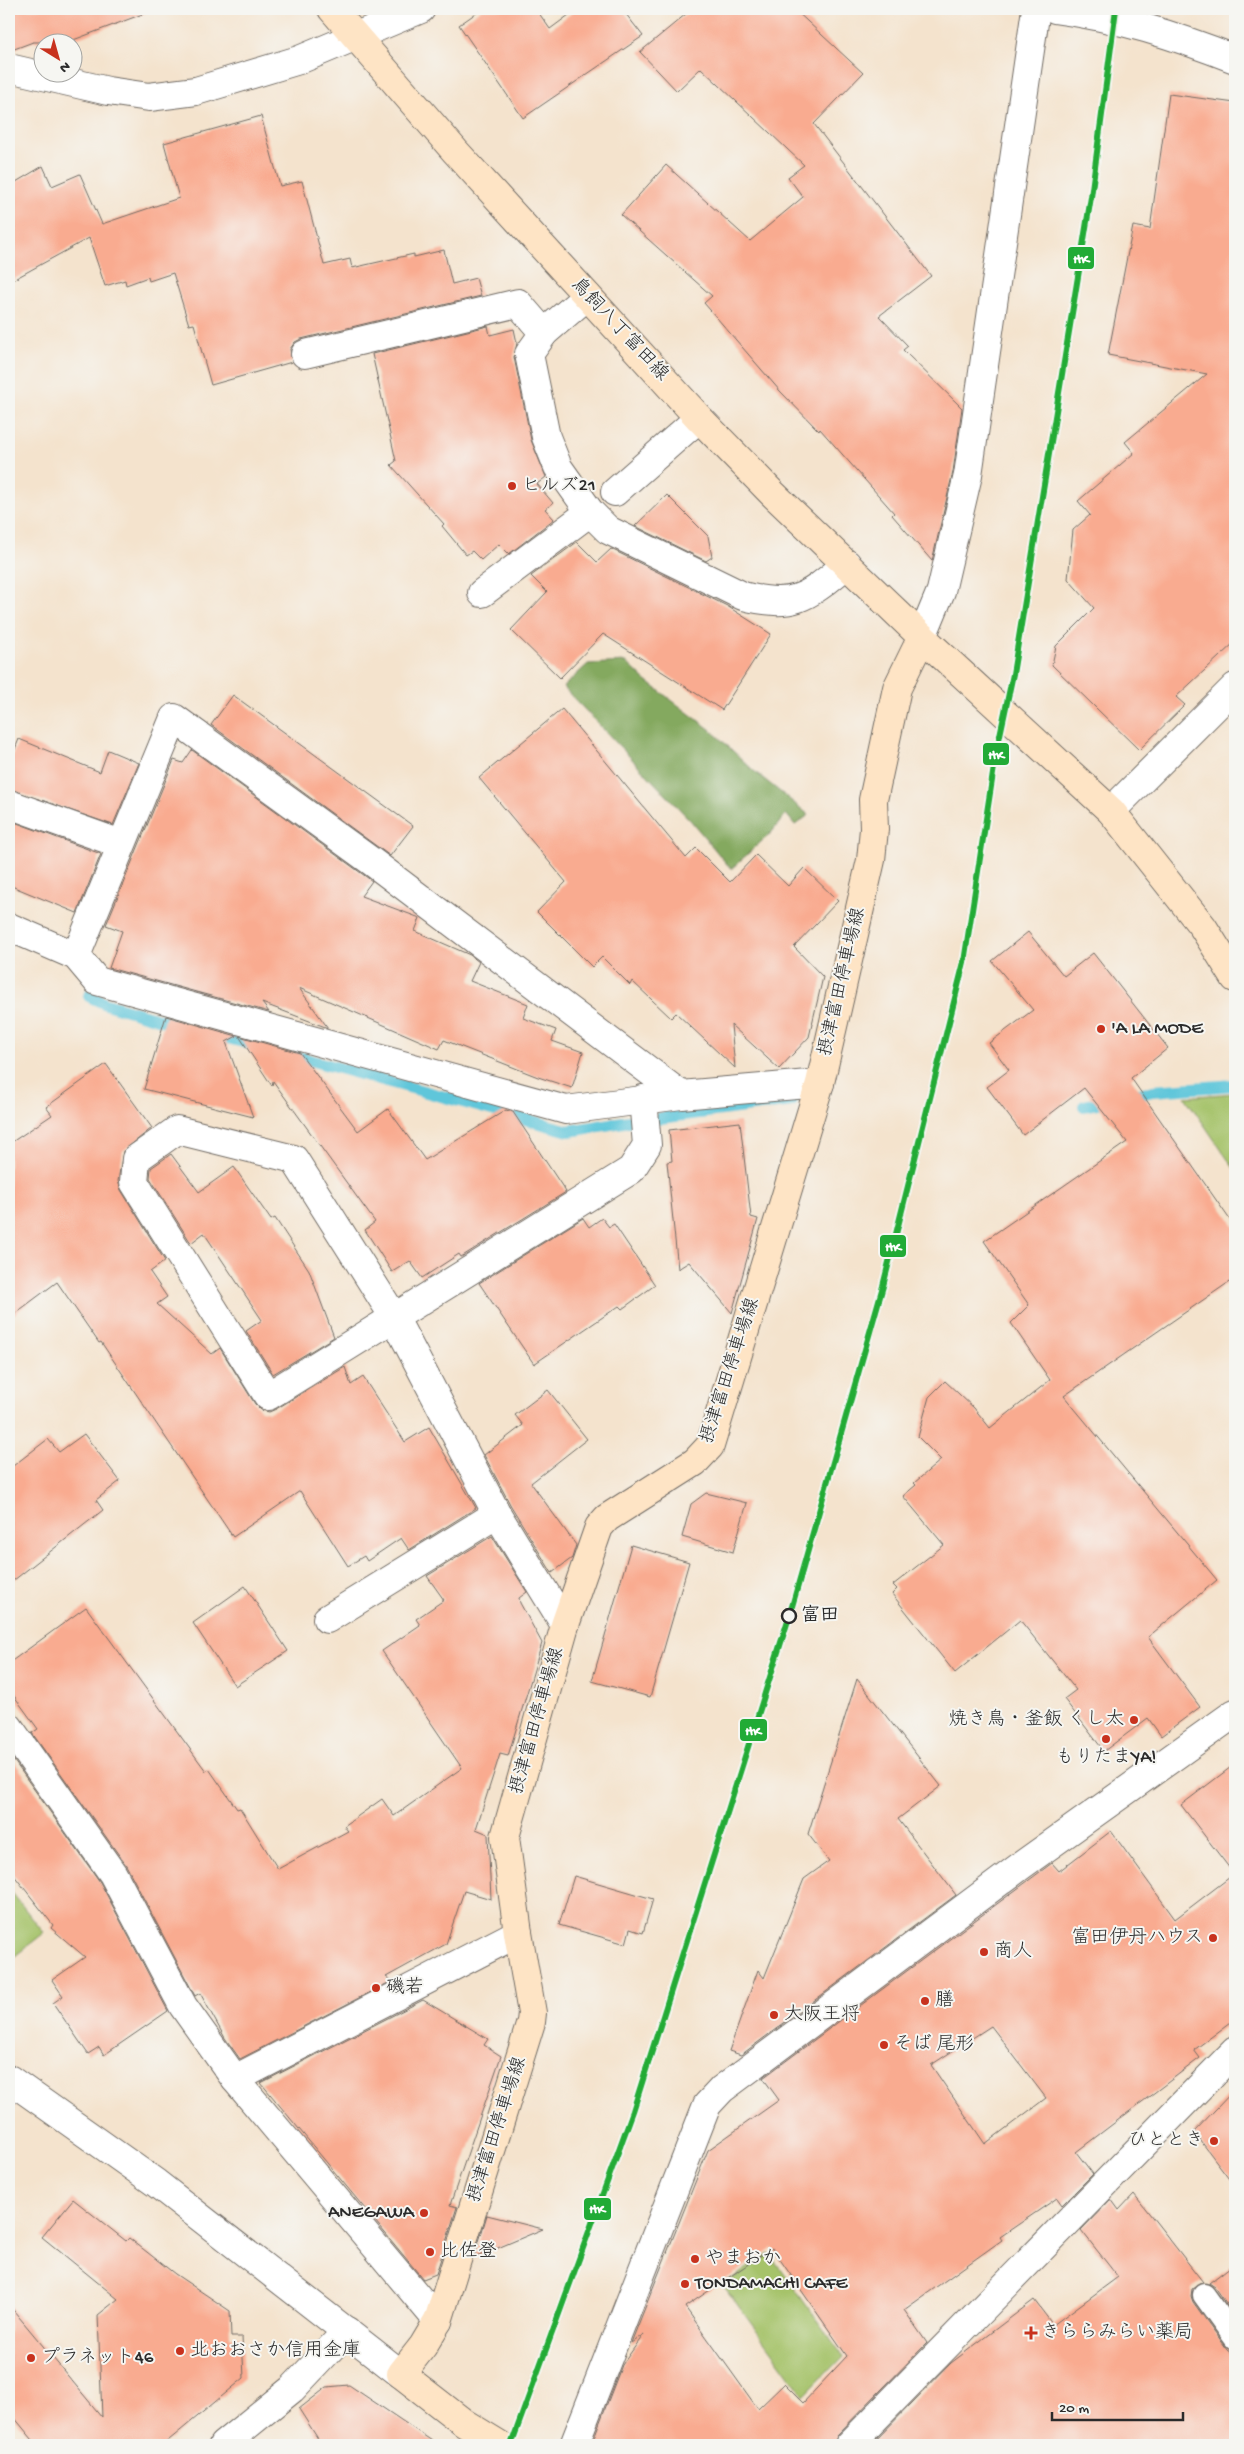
<svg xmlns="http://www.w3.org/2000/svg" width="1244" height="2454" font-family="'Gochi Hand','Klee One',sans-serif">
	<style>
		.green { fill: #a6c36b; stroke: #68774b }
		.forest { fill: #84a95f; stroke: #586a45 }
		.lines { fill: none; stroke-linecap: round; stroke-linejoin: round }
		.stream { stroke: #5ec6da; stroke-width: 12 }
		.building { fill: #f9ab90; fill-rule: evenodd }
		.service-casing { stroke: #716b64; stroke-width: 25 }
		.minor-casing { stroke: #716b64; stroke-width: 30 }
		.tertiary-casing { stroke: #716b64; stroke-width: 30 }
		.secondary-casing { stroke: #716b64; stroke-width: 30 }
		.service { stroke: #fff; stroke-width: 22 }
		.minor { stroke: #fff; stroke-width: 28 }
		.tertiary { stroke: #fff; stroke-width: 28 }
		.secondary { stroke: #fee4c5; stroke-width: 28 }
		.rail-1-casing { stroke: #f6f6f2; stroke-width: 10 }
		.rail-1 { stroke: #21ab36; stroke-width: 6 }
		.poi-dot { fill: #c8321e; stroke: #f6f6f2; stroke-width: 2 }
		.stop-dot { fill: #f6f6f2; stroke: #2b2b2b; stroke-width: 2.5 }
		.labels { text-anchor: middle; dominant-baseline: central; stroke-width: 4; stroke-linejoin: round; paint-order: stroke }
		.street-label { font-size: 19px; fill: #2b2b2b; stroke: #f6f6f2 }
		.poi-label { font-size: 19px; fill: #2b2b2b; stroke: #f6f6f2; text-anchor: start }
		.stop-label { font-size: 19px; font-weight: bold; fill: #2b2b2b; stroke: #f6f6f2; text-anchor: start }
		.line-badge { stroke: #f6f6f2; stroke-width: 2 }
		.badge-label { font-size: 14px; text-anchor: middle; font-weight: bold; fill: #fff }
	</style>
	<rect width="100%" height="100%" fill="#f6f6f2"/>
	<filter id="ink" filterUnits="userSpaceOnUse"><feTurbulence type="fractalNoise" baseFrequency=".02" numOctaves="2"/><feDisplacementMap in="SourceGraphic" scale="10" xChannelSelector="R" yChannelSelector="G"/><feConvolveMatrix kernelMatrix="1 2 1 2 8 2 1 2 1" color-interpolation-filters="sRGB"/></filter>
	<filter id="wash" filterUnits="userSpaceOnUse"><feTurbulence type="fractalNoise" baseFrequency=".0096" numOctaves="4" result="noise"/><feDisplacementMap in="SourceGraphic" scale="20" xChannelSelector="R" yChannelSelector="G"/><feGaussianBlur stdDeviation="1.12" result="paint"/><feColorMatrix in="noise" values="0 0 0 0 0 0 0 0 0 0 0 0 0 0 0 0 0 1.4 0 .05"/><feComposite in="paint" operator="in"/></filter>
	<g filter="url(#wash)">
		<rect width="100%" height="100%" fill="#f4e3cd"/>
		<g class="green">
			<path d="M1235 1093V1170L1185 1097Z"/>
			<path d="M9 1889 44 1933 15 1956 9 1957Z"/>
			<path d="M769 2253 843 2356 804 2396 723 2285Z"/>
		</g>
		<path class="forest" d="M626 662 645 680 711 730 754 771 809 815 795 825 786 814 772 832 731 869 691 821 563 687 588 664Z"/>
		<g class="lines">
			<g class="stream">
				<path d="M89 996 106 1004 179 1025"/>
				<path d="M216 1035 259 1046"/>
				<path d="M288 1054 569 1131 629 1121"/>
				<path d="M1084 1106 1153 1091 1235 1085"/>
				<path d="M660 1118 792 1101"/>
			</g>
		</g>
		<g id="blocks">
			<g class="building">
				<path d="M9 9H148V12L68 42H33L9 51Z"/>
				<path d="M482 9H536L550 29 577 9H622L643 36 523 118 459 25Z"/>
				<path d="M692 9H794L863 73 814 124 931 276 879 316 908 346 903 350 962 408 953 472 932 561 892 515 894 513 820 429 819 431 780 391 704 303 712 296 621 215 666 165 750 241 803 197 788 177 804 165 701 68 677 91 640 52Z"/>
				<path d="M1169 94 1235 103V642L1176 697 1185 705 1139 750 1052 665 1056 646 1094 608 1068 579 1073 530 1090 515 1078 501 1134 453 1125 442 1207 374 1108 355 1133 226 1150 229Z"/>
				<path d="M261 116 280 186 302 181 324 265 350 259 352 268 414 254V257L444 250 452 284 476 278 481 296 301 339 295 342 290 349 292 362 211 385 194 324 189 325 173 273 149 281 148 277 126 285 125 280 105 286 89 238 9 282V186L43 166 52 186 80 174 102 224 179 198 164 143Z"/>
				<path d="M488 326 490 335 514 329 517 343 514 357 531 440 546 477 537 484 553 503 545 509 554 519 509 554 499 544 481 560 472 551 466 555 442 526 444 524 391 465 396 461 372 354Z"/>
				<path d="M667 495 708 536 712 557 706 561 635 526Z"/>
				<path d="M577 542 597 562 611 549 727 606 771 634 722 710 603 634 560 678 511 630 547 592 531 576Z"/>
				<path d="M233 695 413 826 390 856 211 725Z"/>
				<path d="M562 709 686 858 696 848 730 882 756 855 788 886 804 868 838 901 794 947 823 977 809 1037 779 1069 731 1025 735 1068 676 1013 671 1018 632 981 630 985 602 957 592 967 537 912 566 882 479 778Z"/>
				<path d="M19 739 100 772 108 750 139 763 113 825 9 789V764Z"/>
				<path d="M192 750 372 881 361 896 420 918 415 931 470 955 479 962 470 981 528 1004 523 1018 556 1030 552 1041 583 1052 572 1088 538 1077 444 1040 439 1049 299 988 328 1028 262 1003 269 1012 109 968 122 931 106 925 174 760 183 763Z"/>
				<path d="M9 820 101 854 77 913 9 885Z"/>
				<path d="M1028 932 1064 976 1093 953 1168 1048 1131 1078 1235 1227V1278L1064 1396 1217 1580 1148 1637 1200 1707 1161 1736 1148 1718 1104 1751 1064 1699 1076 1690 1020 1620 955 1673 892 1594 897 1589 893 1585 944 1545 903 1496 916 1485 914 1483 941 1460 918 1437 929 1397 945 1381 974 1408 990 1428 1050 1380 1011 1323 1029 1305 984 1241 1127 1142 1084 1088 1023 1135 987 1087 1009 1070 989 1043 1033 1010 992 961Z"/>
				<path d="M166 1016 237 1036 226 1042 253 1117 144 1089Z"/>
				<path d="M239 1036 300 1053 358 1131 388 1109 425 1160 506 1110 513 1112 566 1192 461 1257 459 1254 422 1278 410 1261 392 1272 365 1230 375 1222 273 1081 272 1086Z"/>
				<path d="M106 1064 152 1128 123 1151 118 1181 121 1190 165 1261 150 1272 167 1297 157 1304 212 1354 220 1348 255 1404 261 1410 269 1412 276 1409 345 1367 351 1385 363 1377 405 1442 429 1427 476 1508 409 1550 401 1538 367 1561 364 1556 348 1566 300 1491 233 1537 101 1342 99 1343 57 1282 9 1318V1144L52 1115 46 1107Z"/>
				<path d="M740 1122 751 1217 758 1219 732 1313 689 1262 678 1269 667 1162 672 1161 669 1130Z"/>
				<path d="M171 1154 199 1192 234 1167 271 1220 275 1218 309 1270 334 1337 273 1374 246 1331 262 1320 204 1233 191 1243 150 1178 151 1168Z"/>
				<path d="M583 1218 589 1227 602 1218 609 1227 614 1224 655 1285 622 1309 619 1306 534 1364 479 1283Z"/>
				<path d="M548 1390 587 1439 531 1483 576 1545 572 1558 552 1573 511 1506 484 1455 523 1425 515 1415Z"/>
				<path d="M84 1434 120 1481 96 1500 103 1510 9 1584V1469L48 1439 59 1452Z"/>
				<path d="M706 1493 747 1503 733 1552 682 1537 691 1504Z"/>
				<path d="M492 1536 527 1592 519 1598 520 1603 542 1643 508 1756 500 1754 476 1829 488 1834 491 1899 464 1891 446 1944 386 1977 392 1981 240 2059 225 2038 200 1993 195 1996 126 1865 32 1733 38 1729 9 1689V1663L86 1607 206 1771 209 1769 237 1809 240 1808 278 1869 348 1831 344 1826 382 1799 394 1816 462 1768 382 1651 420 1625 416 1619 444 1600 427 1576Z"/>
				<path d="M631 1545 689 1562 650 1697 592 1681Z"/>
				<path d="M245 1586 288 1651 235 1686 193 1623Z"/>
				<path d="M857 1679 941 1786 898 1819 956 1895 741 2055 729 2051 758 1970 764 1978 804 1879 829 1861 808 1834Z"/>
				<path d="M9 1754 100 1882 168 2011 104 2055 99 2047 88 2054 53 2003 63 1996 52 1980 85 1957 51 1928 53 1925 9 1869Z"/>
				<path d="M1235 1764V2019L1194 2050 1200 2058 1076 2152 1093 2174 1062 2205 1057 2198 1000 2237 1002 2240 904 2310 927 2343 838 2434 834 2445H591L622 2365 644 2334 631 2343 708 2150 779 2100 763 2078 1052 1863 1059 1871 1111 1831 1175 1919 1234 1874 1181 1805ZM991 2026 1046 2098 985 2144 931 2065ZM772 2248 847 2356 803 2403 784 2384 758 2409 685 2307Z"/>
				<path d="M574 1876 653 1899 643 1933 630 1929 626 1944 559 1925Z"/>
				<path d="M423 2000 488 2039 484 2045 501 2056 450 2205 457 2207 436 2274 423 2279 261 2083Z"/>
				<path d="M1235 2089V2186L1194 2132Z"/>
				<path d="M1134 2194 1203 2282 1192 2289 1191 2296 1193 2302 1235 2360V2445H871L951 2363 1034 2300 1053 2325 1118 2277 1081 2230 1111 2199 1119 2210Z"/>
				<path d="M73 2199 126 2241 129 2238 175 2274 230 2311 231 2337H242L244 2378 163 2445H37L9 2411V2305L102 2417 98 2315 118 2299 42 2237Z"/>
				<path d="M487 2215 543 2229 474 2258Z"/>
				<path d="M1235 2263V2306L1231 2310 1215 2287 1209 2283Z"/>
				<path d="M349 2385 438 2445H322L299 2409 327 2387Z"/>
			</g>
		</g>
	</g>
	<g filter="url(#ink)">
		<use href="#blocks" fill-opacity="0" stroke="#716b64" stroke-width="1"/>
		<g class="lines">
			<defs>
				<path id="service" d="M1204 2295 1235 2338"/>
				<g id="minor">
					<path d="M1055 9C1118 17 1176 36 1235 59"/>
					<path d="M9 68 108 91 149 97 196 91 299 60 421 9"/>
					<path d="M587 296 544 333 529 354 546 437 558 467 590 512 608 530 743 596C796 609 807 597 847 564"/>
					<path d="M305 354 518 303 544 333"/>
					<path d="M615 492 699 418"/>
					<path d="M482 593 590 512"/>
					<path d="M9 804 121 844"/>
					<path d="M1111 811 1235 687"/>
					<path d="M9 927 76 956 97 981 566 1110 681 1095 820 1083"/>
					<path d="M76 956 174 718 371 861 681 1095"/>
					<path d="M327 1619 497 1514"/>
					<path d="M565 1625 497 1514 394 1317 294 1159 177 1130 136 1159 134 1182 268 1396 631 1170 647 1145 643 1099"/>
					<path d="M9 1727 113 1874 183 2006 235 2079 438 2321"/>
					<path d="M235 2079 518 1933"/>
					<path d="M223 2445 292 2389 347 2331"/>
					<path d="M574 2445 707 2105 722 2089 1022 1865 1235 1713"/>
					<path d="M849 2445 1235 2051"/>
				</g>
				<g id="tertiary">
					<path d="M922 637 941 591 968 475 1036 9"/>
					<path d="M9 2079 156 2183 401 2374"/>
				</g>
				<g id="secondary">
					<path d="M332 9 455 151 699 418 772 493 922 637 1111 811 1203 927 1235 978"/>
					<path d="M500 2445 464 2423 401 2374 423 2346 438 2321 531 2022 532 2013 518 1933 505 1837 565 1625 599 1527 607 1518 695 1462 710 1446 820 1083 871 860 874 829 873 800 897 688 922 637"/>
				</g>
			</defs>
			<use href="#service" class="service-casing"/>
			<use href="#minor" class="minor-casing"/>
			<use href="#tertiary" class="tertiary-casing"/>
			<use href="#secondary" class="secondary-casing"/>
			<use href="#service" class="service"/>
			<use href="#minor" class="minor"/>
			<use href="#tertiary" class="tertiary"/>
			<use href="#secondary" class="secondary"/>
			<defs>
				<path id="rail-1" d="M511 2445 633 2111 789 1617 883 1286 964 962 996 754 1013 674 1091 197 1116 9"/>
			</defs>
			<use href="#rail-1" class="rail-1-casing"/>
			<use href="#rail-1" class="rail-1"/>
		</g>
	</g>
	<g class="poi-dot">
		<circle cx="512" cy="486" r="5"/>
		<circle cx="1101" cy="1029" r="5"/>
		<circle cx="1134" cy="1720" r="5"/>
		<circle cx="1106" cy="1739" r="5"/>
		<circle cx="1213" cy="1938" r="5"/>
		<circle cx="984" cy="1952" r="5"/>
		<circle cx="376" cy="1988" r="5"/>
		<circle cx="925" cy="2001" r="5"/>
		<circle cx="774" cy="2015" r="5"/>
		<circle cx="884" cy="2045" r="5"/>
		<circle cx="1214" cy="2141" r="5"/>
		<circle cx="424" cy="2213" r="5"/>
		<circle cx="430" cy="2252" r="5"/>
		<circle cx="695" cy="2259" r="5"/>
		<circle cx="685" cy="2284" r="5"/>
		<path d="M1028.5 2325.5h5v5h5v5h-5v5h-5v-5h-5v-5h5z"/>
		<circle cx="180" cy="2351" r="5"/>
		<circle cx="31" cy="2358" r="5"/>
	</g>
	<circle class="stop-dot" cx="789" cy="1616" r="7"/>
	<g class="labels">
		<g class="street-label">
			<text transform="translate(619 330) rotate(47)">鳥飼八丁富田線</text>
			<text transform="translate(843 982) rotate(-77)">摂津富田停車場線</text>
			<text transform="translate(731 1371) rotate(-72)">摂津富田停車場線</text>
			<text transform="translate(538 1721) rotate(-74)">摂津富田停車場線</text>
			<text transform="translate(498 2130) rotate(-72)">摂津富田停車場線</text>
		</g>
		<g class="poi-label">
			<text x="522" y="486">ヒルズ21</text>
			<text x="1111" y="1029">'A LA MODE</text>
			<text x="1124" y="1720" text-anchor="end">焼き鳥・釜飯 くし太</text>
			<text x="1106" y="1758" text-anchor="middle">もりたまYA!</text>
			<text x="1203" y="1938" text-anchor="end">富田伊丹ハウス</text>
			<text x="994" y="1952">商人</text>
			<text x="386" y="1988">磯若</text>
			<text x="935" y="2001">膳</text>
			<text x="784" y="2015">大阪王将</text>
			<text x="894" y="2045">そば 尾形</text>
			<text x="1204" y="2141" text-anchor="end">ひととき</text>
			<text x="414" y="2213" text-anchor="end">ANEGAWA</text>
			<text x="440" y="2252">比佐登</text>
			<text x="705" y="2259">やまおか</text>
			<text x="695" y="2284">TONDAMACHI CAFE</text>
			<text x="1041" y="2333">きららみらい薬局</text>
			<text x="190" y="2351">北おおさか信用金庫</text>
			<text x="41" y="2358">プラネット46</text>
		</g>
		<g class="stop-label">
			<text x="801" y="1616">富田</text>
		</g>
	</g>
	<g class="line-badge">
		<rect x="1067" y="246" width="28" height="24" rx="5" fill="#21ab36"/>
		<rect x="982" y="742" width="28" height="24" rx="5" fill="#21ab36"/>
		<rect x="879" y="1234" width="28" height="24" rx="5" fill="#21ab36"/>
		<rect x="739" y="1718" width="29" height="24" rx="5" fill="#21ab36"/>
		<rect x="583" y="2197" width="29" height="24" rx="5" fill="#21ab36"/>
	</g>
	<g class="badge-label">
		<text x="1081" y="263">HK</text>
		<text x="996" y="759">HK</text>
		<text x="893" y="1251">HK</text>
		<text x="753" y="1735">HK</text>
		<text x="597" y="2213">HK</text>
	</g>
	<rect width="1244" height="2454" fill="none" stroke="#f6f6f2" stroke-width="30"/>
	<g transform="translate(58 58) rotate(143)"><circle r="24" fill="#f6f6f2" stroke="#a5a5a2"/>
	<path d="M0-4L9 19L0 12L-9 19Z" fill="#c8321e"/>
	<text y="-8" font-size="14" font-weight="bold" text-anchor="middle" fill="#2b2b2b">N</text>
	</g>
	<path d="M1052 2412v8h131v-8" fill="none" stroke="#2b2b2b" stroke-width="2.5"/>
	<text x="1059" y="2412" font-size="15" fill="#2b2b2b" stroke="#f6f6f2" stroke-width="4" paint-order="stroke">20 m</text>
</svg>
